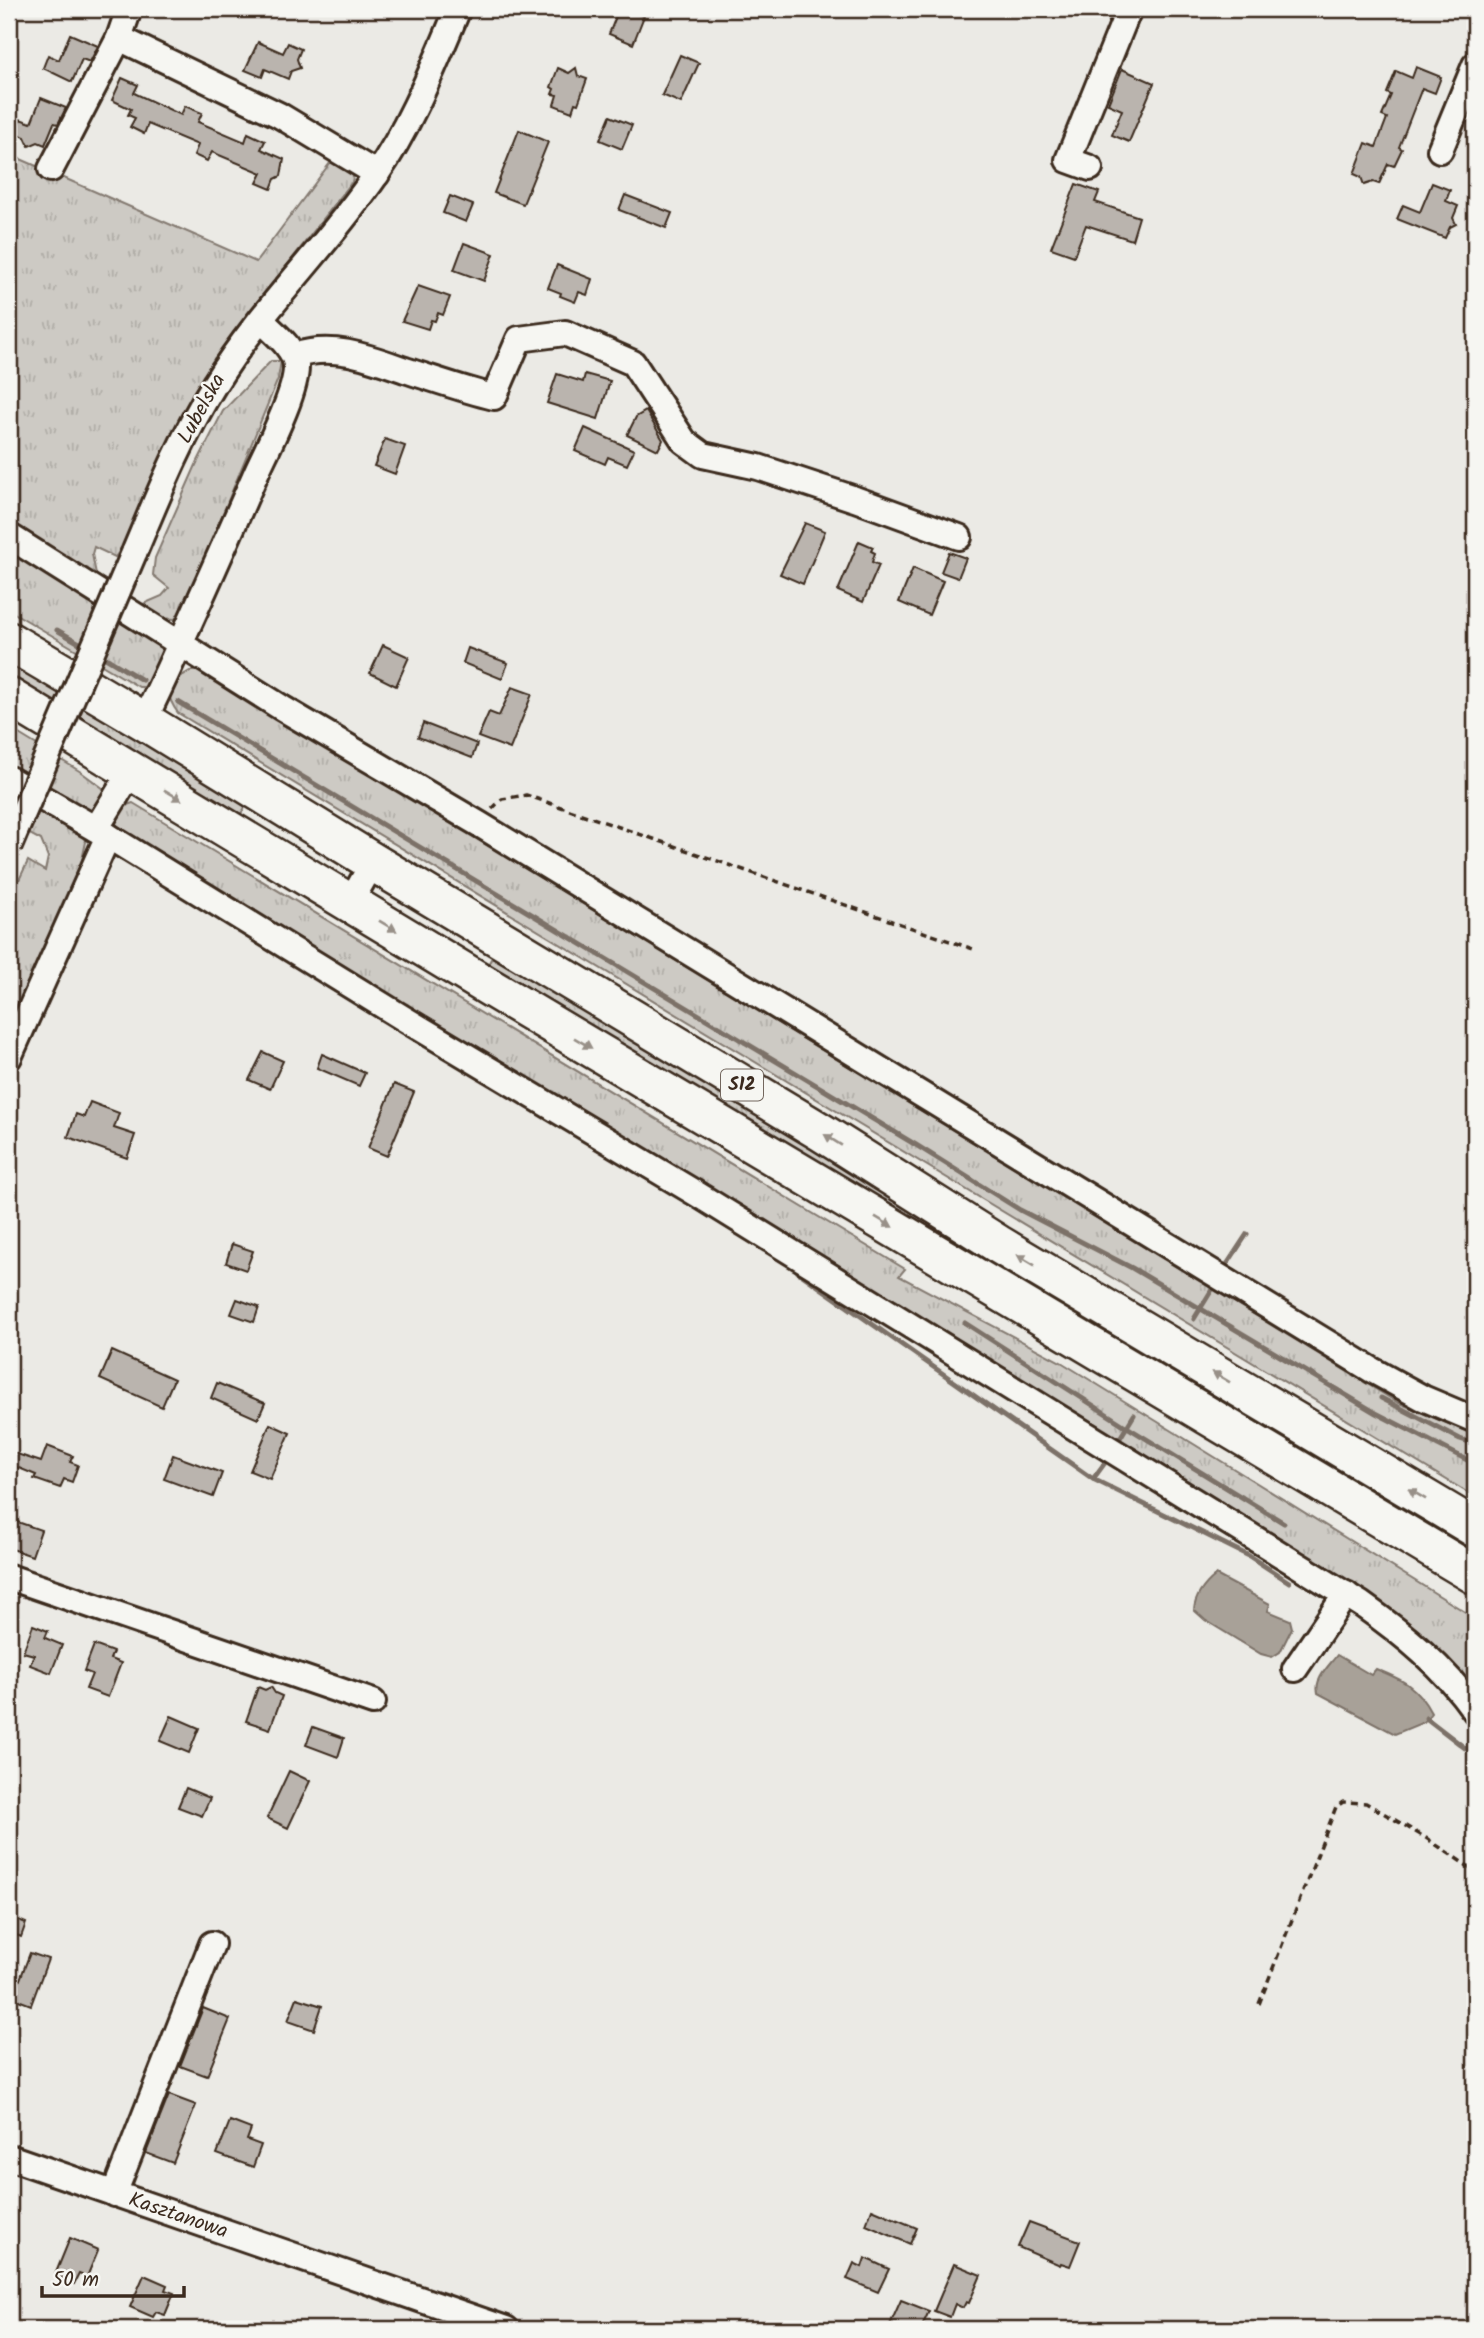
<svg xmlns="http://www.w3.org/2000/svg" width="1484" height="2338" font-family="Kalam,sans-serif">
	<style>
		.grass { fill: url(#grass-tufts); stroke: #847a71; stroke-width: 2 }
		.water { fill: #a8a198; stroke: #7c7167; stroke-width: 2 }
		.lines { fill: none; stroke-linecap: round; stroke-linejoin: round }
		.stream { stroke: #7c7167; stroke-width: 5 }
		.building { fill: #bab4ae; stroke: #3b2a1e; stroke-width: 2 }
		.minor-casing { stroke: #3b2a1e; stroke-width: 30 }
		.highway-casing { stroke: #3b2a1e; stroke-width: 42 }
		.path { stroke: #3b2a1e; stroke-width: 3.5; stroke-dasharray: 7 5; stroke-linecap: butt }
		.minor { stroke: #f6f6f2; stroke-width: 24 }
		.highway { stroke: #f6f6f2; stroke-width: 37 }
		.minor-bridge-casing { stroke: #3b2a1e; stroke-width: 30; stroke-linecap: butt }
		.minor-bridge { stroke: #f6f6f2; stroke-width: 24 }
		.oneway { fill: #989088 }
		.labels { text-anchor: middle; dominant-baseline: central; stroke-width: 5; stroke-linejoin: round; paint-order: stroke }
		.shield { fill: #f6f6f2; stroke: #73675e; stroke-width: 2 }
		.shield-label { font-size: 19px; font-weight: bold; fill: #3b2a1e }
		.street-label { font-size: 21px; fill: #3b2a1e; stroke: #f6f6f2 }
	</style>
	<defs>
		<pattern id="grass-tufts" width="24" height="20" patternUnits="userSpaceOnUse" patternTransform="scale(1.75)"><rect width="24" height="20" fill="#cdcac4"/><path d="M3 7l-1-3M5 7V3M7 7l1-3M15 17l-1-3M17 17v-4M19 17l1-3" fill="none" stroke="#b1aea8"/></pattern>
	</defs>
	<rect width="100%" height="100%" fill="#ebeae5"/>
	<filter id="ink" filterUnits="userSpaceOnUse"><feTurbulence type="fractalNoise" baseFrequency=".0143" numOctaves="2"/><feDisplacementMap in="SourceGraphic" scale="14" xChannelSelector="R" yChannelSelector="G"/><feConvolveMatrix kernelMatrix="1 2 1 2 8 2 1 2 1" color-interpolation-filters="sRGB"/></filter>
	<g filter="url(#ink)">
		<g class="grass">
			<path d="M9 154 256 262 336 155 354 172 352 182 221 350 160 460 122 548 115 557 94 547 92 554 97 579 9 522Z"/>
			<path d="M271 361H281L278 379 183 611 175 619 162 618 141 605 162 596 169 588 153 575 155 558 196 465 223 411Z"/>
			<path d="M9 547 152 639 161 648 164 657 149 687H139L9 610Z"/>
			<path d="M9 663 246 806 238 818 9 680Z"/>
			<path d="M190 671H203L1397 1402 1475 1435V1497L178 713C162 691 168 683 190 671Z"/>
			<path d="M9 728 81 772 104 789 103 803 93 813 79 810 9 768Z"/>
			<path d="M9 791 80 832 86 842 79 873 9 1027V901L28 861 45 871 48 857 41 840 9 823Z"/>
			<path d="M133 803 905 1269 899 1276 1061 1362 1475 1618V1695L1109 1439 622 1134 416 1012 117 831C114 819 119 806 133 803Z"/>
			<path d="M494 954 1475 1548V1566L486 968Z"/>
		</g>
		<g class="water">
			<path d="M1216 1575 1270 1604 1268 1611 1290 1620 1292 1628 1280 1652 1272 1657 1261 1654 1205 1620 1194 1610C1195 1595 1205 1584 1216 1575Z"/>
			<path d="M1337 1655 1371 1675 1376 1669C1403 1680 1417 1686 1431 1713L1424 1722 1395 1734 1318 1693C1314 1679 1329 1666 1337 1655Z"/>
		</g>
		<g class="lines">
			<g class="stream">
				<path d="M57 630 88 648"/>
				<path d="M99 654 142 680"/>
				<path d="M178 702 916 1145 1020 1210 1132 1268 1376 1413 1475 1464"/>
				<path d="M798 1272 1093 1479 1249 1556 1289 1582"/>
				<path d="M1222 1272 1247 1234"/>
				<path d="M1194 1319 1216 1283"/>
				<path d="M965 1323 1127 1427 1284 1523"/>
				<path d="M1381 1398 1460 1439 1475 1444"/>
				<path d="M1120 1438 1134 1415"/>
				<path d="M1093 1479 1104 1464"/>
				<path d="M1426 1718 1465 1748 1475 1752"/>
			</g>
		</g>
		<g class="building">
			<path d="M619 9 644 16 633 44 609 34Z"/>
			<path d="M70 34 98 46 90 62 82 59 72 82 43 68 48 55 59 60Z"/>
			<path d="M258 42 283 53 288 43 301 49 297 59 300 68 291 71 288 79 265 69 262 77 245 70Z"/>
			<path d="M680 55 699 63 681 103 662 95Z"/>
			<path d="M1416 67 1441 77 1435 93 1422 88 1399 147 1402 149 1394 166 1388 164 1379 184 1373 182 1364 185 1361 177 1354 174 1366 143 1376 147 1387 118 1382 116 1391 95 1387 93 1396 71 1412 78Z"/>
			<path d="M558 68 569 73 576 68 578 76 587 79 578 104 575 103 572 112 554 105 557 95 552 94 554 89 551 87Z"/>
			<path d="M1122 69 1154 83 1129 142 1112 135 1122 110 1108 104Z"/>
			<path d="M122 78 138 85 134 93 181 115 185 106 202 113 198 122 245 142 248 133 265 141 261 149 284 159 281 176 275 179 271 189 257 183 262 173 212 152 207 161 194 155 198 145 148 124 144 134 130 127 135 118 128 115 131 109 112 100Z"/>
			<path d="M41 98 66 108 58 124 54 123 45 145 38 142 29 146 25 137 15 133 20 119 31 123Z"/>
			<path d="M610 116 632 125 622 149 600 140Z"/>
			<path d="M519 130 548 142 523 204 494 193Z"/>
			<path d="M1432 183 1450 190 1446 201 1458 206 1453 218 1456 224 1450 227 1445 238 1397 219 1403 205 1420 212Z"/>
			<path d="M1076 184 1099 192 1095 202 1139 217 1132 240 1086 225 1074 256 1051 248Z"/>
			<path d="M625 195 672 213 666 228 619 210Z"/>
			<path d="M450 196 473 205 466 222 443 213Z"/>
			<path d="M464 243 494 254 484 281 454 270Z"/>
			<path d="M557 265 592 279 587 295 579 292 575 302 560 296 561 293 548 288Z"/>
			<path d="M418 286 450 297 443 315 438 313 435 321 431 320 428 329 402 321Z"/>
			<path d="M557 374 583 382 585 374 610 381 598 419 547 403Z"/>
			<path d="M646 411 663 440 658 450 627 435 636 417Z"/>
			<path d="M585 428 634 450 627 465 608 457 605 464 575 451Z"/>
			<path d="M385 439 405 446 395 474 374 466Z"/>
			<path d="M805 523 825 531 803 584 780 574Z"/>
			<path d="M859 541 873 547 871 551 875 553 872 562 879 565 863 602 838 591Z"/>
			<path d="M949 552 966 558 958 578 941 572Z"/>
			<path d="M913 568 943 581 929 615 899 602Z"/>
			<path d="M383 645 409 657 396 686 370 673Z"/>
			<path d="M468 648 508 663 502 679 463 663Z"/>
			<path d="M512 687 532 694 510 749 478 737 489 712 499 716Z"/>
			<path d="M423 723 477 744 472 758 418 737Z"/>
			<path d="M263 1052 283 1061 270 1089 249 1080Z"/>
			<path d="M322 1054 365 1073 359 1086 317 1068Z"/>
			<path d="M394 1084 414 1092 387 1156 368 1148Z"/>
			<path d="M90 1102 119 1113 114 1128 135 1135 127 1158 68 1137 76 1114 84 1117Z"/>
			<path d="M232 1244 253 1251 246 1270 226 1263Z"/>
			<path d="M237 1299 259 1307 254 1322 231 1314Z"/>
			<path d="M112 1351 174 1379 162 1407 100 1379Z"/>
			<path d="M217 1383 265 1403 258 1419 211 1398Z"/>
			<path d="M270 1424 290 1433 270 1479 250 1471Z"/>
			<path d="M47 1446 73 1456 70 1462 78 1465 72 1482 64 1479 60 1488 34 1479 36 1475 9 1464 11 1452 41 1462Z"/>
			<path d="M173 1455 222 1473 213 1497 164 1479Z"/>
			<path d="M9 1519 41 1530 32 1556 9 1548Z"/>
			<path d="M33 1625 48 1631 45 1638 62 1645 51 1673 30 1665 34 1655 23 1652Z"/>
			<path d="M94 1645 113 1652 110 1659 121 1663 108 1697 86 1689 92 1674 84 1671Z"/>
			<path d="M258 1687 265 1690 271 1687 275 1693 282 1696 270 1729 246 1721Z"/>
			<path d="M171 1716 199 1728 189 1753 160 1741Z"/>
			<path d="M313 1727 344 1738 338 1757 306 1745Z"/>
			<path d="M289 1771 310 1781 288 1828 267 1818Z"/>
			<path d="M186 1788 210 1798 202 1816 178 1807Z"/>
			<path d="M9 1916 26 1923 21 1937 9 1932Z"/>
			<path d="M30 1953 48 1959 31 2005 13 1998Z"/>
			<path d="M297 1998 322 2006 314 2030 288 2021Z"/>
			<path d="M203 2008 230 2019 207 2076 180 2066Z"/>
			<path d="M169 2095 196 2105 173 2163 146 2153Z"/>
			<path d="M230 2121 251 2129 247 2140 261 2145 253 2167 217 2154Z"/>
			<path d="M872 2209 917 2228 910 2244 866 2225Z"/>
			<path d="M1029 2222 1080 2241 1070 2266 1061 2263 1060 2265 1018 2247Z"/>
			<path d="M70 2238 98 2250 87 2277 79 2274 74 2284 55 2275Z"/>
			<path d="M865 2258 889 2269 878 2292 847 2279 854 2263 862 2267Z"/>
			<path d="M954 2264 981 2275 969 2303 966 2302 963 2308 955 2304 950 2317 934 2311Z"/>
			<path d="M144 2275 167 2285 165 2290 174 2293 165 2315 156 2312 153 2317 130 2307Z"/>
			<path d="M901 2300 929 2311 921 2329H888Z"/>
		</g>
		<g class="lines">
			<defs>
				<g id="minor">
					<path d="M119 38 279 115 377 174"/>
					<path d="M1440 150 1475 65"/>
					<path d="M1090 168 1068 160 1129 9"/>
					<path d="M51 169 119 38 129 9"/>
					<path d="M294 356C333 343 368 357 405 370 434 379 464 390 494 397L519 339 565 333 633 363 684 441 703 455 758 467 855 499 959 537"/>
					<path d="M9 536 282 708 479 824 1372 1370 1423 1398 1475 1420"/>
					<path d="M134 553C158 496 181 438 214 385 260 310 326 248 376 175 411 125 434 65 458 9"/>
					<path d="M144 721C184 638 220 555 257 471 268 447 297 391 296 366 295 348 273 332 261 320"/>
					<path d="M9 779 108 836 9 1057"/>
					<path d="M96 829 132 770"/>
					<path d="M108 836 403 1018 697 1194 1361 1604C1405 1635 1444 1667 1475 1711"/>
					<path d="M350 903 373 862"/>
					<path d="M9 1577 373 1702"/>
					<path d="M1295 1669 1346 1594"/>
					<path d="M9 2157 506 2329"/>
					<path d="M114 2194 212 1944"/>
				</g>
				<g id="highway">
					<path d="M9 641 144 721 373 862 821 1132 998 1244 1475 1528"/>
					<path d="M9 697 489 987 1475 1575"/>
				</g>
			</defs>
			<use href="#minor" class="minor-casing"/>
			<use href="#highway" class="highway-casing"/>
			<g class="path">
				<path d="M492 809 502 799 526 795 973 949"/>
				<path d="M9 888 18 866"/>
				<path d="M1259 2004 1336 1807 1343 1802 1366 1803 1426 1838 1475 1871"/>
			</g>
			<use href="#minor" class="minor"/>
			<use href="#highway" class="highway"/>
			<defs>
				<path id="minor-bridge" d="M9 846 134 553"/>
			</defs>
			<use href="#minor-bridge" class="minor-bridge-casing"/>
			<use href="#minor-bridge" class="minor-bridge"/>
		</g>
		<defs><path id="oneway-solid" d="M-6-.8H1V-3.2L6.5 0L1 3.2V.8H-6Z" transform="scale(1.75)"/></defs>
		<g class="oneway">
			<use href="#oneway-solid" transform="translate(173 795) rotate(31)"/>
			<use href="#oneway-solid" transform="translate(388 926) rotate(31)"/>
			<use href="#oneway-solid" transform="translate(583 1043) rotate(31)"/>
			<use href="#oneway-solid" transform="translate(833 1140) rotate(-148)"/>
			<use href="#oneway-solid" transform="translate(884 1222) rotate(31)"/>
			<use href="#oneway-solid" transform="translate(1026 1260) rotate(-149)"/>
			<use href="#oneway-solid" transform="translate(1221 1377) rotate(-149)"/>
			<use href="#oneway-solid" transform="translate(1417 1494) rotate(-149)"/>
		</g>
	</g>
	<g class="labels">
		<rect class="shield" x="721" y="1069.5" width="42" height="31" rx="5"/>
		<g class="shield-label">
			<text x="742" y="1085">S12</text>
		</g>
		<g class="street-label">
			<text transform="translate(202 409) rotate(-61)">Lubelska</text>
			<text transform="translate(178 2216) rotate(19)">Kasztanowa</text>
		</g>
	</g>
	<rect width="1484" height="2338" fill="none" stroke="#f6f6f2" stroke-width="35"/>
	<rect x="18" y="18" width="1449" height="2303" fill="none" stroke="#3b2a1e" stroke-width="2.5" filter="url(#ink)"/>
	<path d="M42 2286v10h142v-10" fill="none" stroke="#3b2a1e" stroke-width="3.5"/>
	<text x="52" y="2286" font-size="21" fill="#3b2a1e" stroke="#f6f6f2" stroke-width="5" paint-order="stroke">50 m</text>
</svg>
